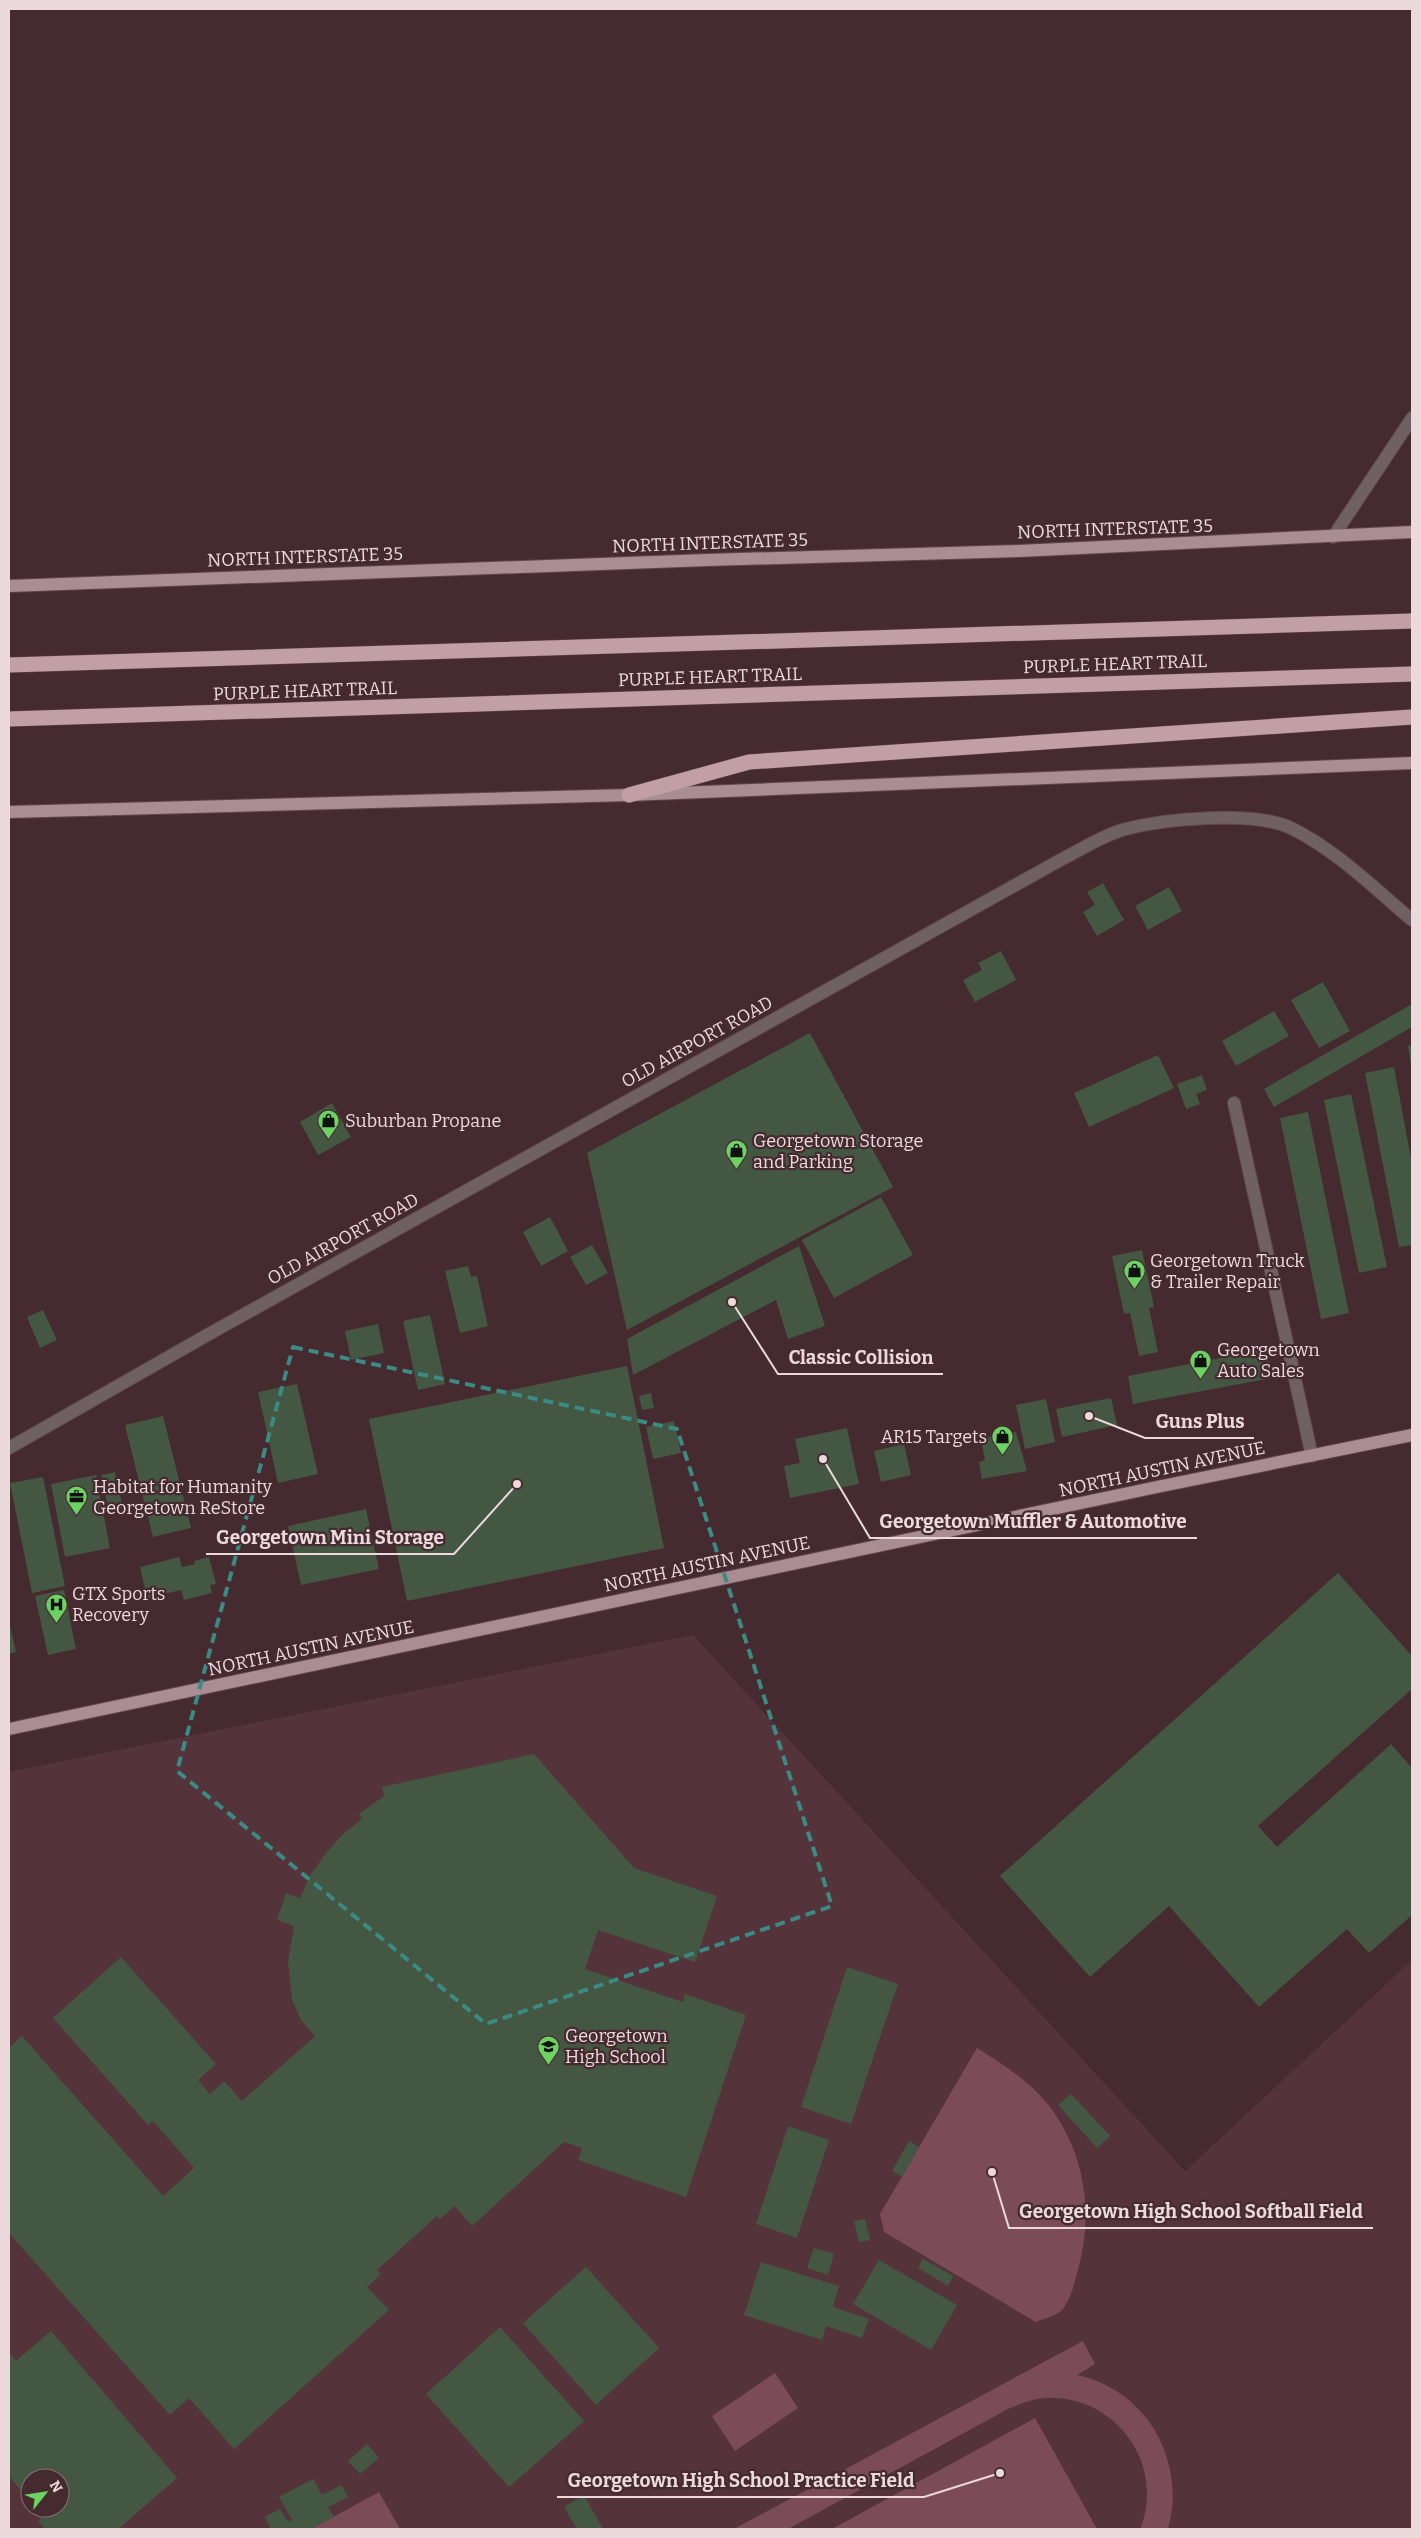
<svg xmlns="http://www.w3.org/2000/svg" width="1421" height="2538" font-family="Bitter,serif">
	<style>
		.built { fill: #55333b; fill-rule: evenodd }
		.green { fill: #7b4c57 }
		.building { fill: #445742 }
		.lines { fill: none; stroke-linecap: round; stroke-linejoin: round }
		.minor-casing { stroke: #60464c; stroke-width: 14 }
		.major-casing { stroke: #60464c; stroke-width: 14 }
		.highway-casing { stroke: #60464c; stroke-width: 16 }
		.minor { stroke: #6f6163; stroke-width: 12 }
		.major { stroke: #a98d93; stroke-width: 12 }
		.highway { stroke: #c19fa5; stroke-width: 15 }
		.marked { fill: none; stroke: #3b8a84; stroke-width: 4; stroke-dasharray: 10 6; stroke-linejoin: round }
		.labels { text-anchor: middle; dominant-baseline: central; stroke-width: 4.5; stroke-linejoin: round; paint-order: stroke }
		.street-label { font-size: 18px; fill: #ebd9dc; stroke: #452a30 }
		.poi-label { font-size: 18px; fill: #ebd9dc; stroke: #452a30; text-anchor: start }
		.leader { fill: none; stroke: #ebd9dc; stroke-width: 2 }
		.callout-dot { fill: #ebd9dc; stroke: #452a30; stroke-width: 2 }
		.callout-label { font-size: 19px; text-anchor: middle; font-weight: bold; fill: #ebd9dc; stroke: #452a30; stroke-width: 4.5; stroke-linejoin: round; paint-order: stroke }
	</style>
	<rect width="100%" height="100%" fill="#452a30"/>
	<path class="built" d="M693 1635 1185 2171 1412 1960V2529H9V1772ZM30 2478H60V2508H30Z"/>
	<g class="green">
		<path d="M977 2048C1004 2065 1034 2084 1053 2111 1085 2157 1093 2212 1079 2266 1075 2280 1072 2297 1063 2309 1058 2315 1043 2319 1036 2322L884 2232 880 2214Z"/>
		<path d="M1083 2341 1095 2364 1077 2375C1147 2390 1187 2461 1168 2529H1140C1167 2464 1114 2393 1044 2398 1032 2399 1020 2404 1008 2409L788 2529H734Z"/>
		<path d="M775 2373 798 2408 735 2451 712 2416Z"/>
		<path d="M1035 2418 1097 2529H832Z"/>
		<path d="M379 2492 400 2529H311Z"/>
	</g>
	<g class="building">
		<path d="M1103 883 1124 920 1097 936 1083 912 1095 905 1087 892Z"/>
		<path d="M1169 887 1182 911 1148 930 1135 906Z"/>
		<path d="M1001 951 1016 980 975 1002 963 980 982 970 978 963Z"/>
		<path d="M1323 982 1350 1031 1319 1048 1291 1000Z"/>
		<path d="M1412 1004V1027L1274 1107 1264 1089Z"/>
		<path d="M1274 1011 1289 1036 1236 1066 1222 1041Z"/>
		<path d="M810 1033 893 1187 627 1330 587 1153Z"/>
		<path d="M1412 1045V1065H1411L1408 1046Z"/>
		<path d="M1158 1055 1174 1088 1089 1127 1074 1093Z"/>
		<path d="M1394 1067 1412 1164V1245L1399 1247 1365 1073Z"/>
		<path d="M1202 1075 1207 1090 1196 1094 1200 1104 1186 1109 1177 1084Z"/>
		<path d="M1351 1094 1387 1267 1359 1273 1324 1100Z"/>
		<path d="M332 1103 351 1137 318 1155 300 1122Z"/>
		<path d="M1308 1112 1349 1313 1321 1319 1280 1118Z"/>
		<path d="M881 1197 913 1255 834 1298 802 1240Z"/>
		<path d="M550 1217 568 1251 541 1266 523 1232Z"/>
		<path d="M592 1245 608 1273 586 1285 570 1257Z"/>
		<path d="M799 1246 825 1326 788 1339 776 1300 633 1375 627 1339Z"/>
		<path d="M1142 1250 1154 1307 1149 1308 1158 1352 1139 1356 1130 1313 1124 1314 1112 1256Z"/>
		<path d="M468 1266 471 1277 477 1276 488 1326 460 1333 445 1271Z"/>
		<path d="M43 1310 57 1340 40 1348 27 1317Z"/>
		<path d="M430 1315 445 1384 418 1390 403 1321Z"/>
		<path d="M378 1324 384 1353 351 1360 345 1331Z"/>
		<path d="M1266 1349 1272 1378 1133 1404 1128 1376Z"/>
		<path d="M627 1366 664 1548 407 1601 369 1419Z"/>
		<path d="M297 1384 318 1474 278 1483 258 1392Z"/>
		<path d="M651 1393 654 1408 642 1410 639 1396Z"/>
		<path d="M1111 1398 1117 1425 1062 1437 1056 1409Z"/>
		<path d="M1046 1399 1055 1442 1025 1449 1016 1405Z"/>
		<path d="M163 1416 191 1528 153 1537 125 1425Z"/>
		<path d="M674 1421 681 1453 653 1459 646 1427Z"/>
		<path d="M847 1428 859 1484 790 1498 784 1466 800 1463 795 1439Z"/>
		<path d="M1016 1432 1027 1471 982 1479 979 1462 985 1460 981 1439Z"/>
		<path d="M904 1444 911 1475 881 1482 874 1451Z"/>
		<path d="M115 1472 123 1508 109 1511 101 1475Z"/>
		<path d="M96 1475 110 1548 65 1557 51 1484Z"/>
		<path d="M43 1477 65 1586 32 1593 10 1483Z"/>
		<path d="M366 1509 379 1569 301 1585 288 1526Z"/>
		<path d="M179 1557 182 1567 195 1564 194 1561 209 1557 216 1584 210 1585 212 1593 184 1600 181 1590 147 1598 140 1567Z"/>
		<path d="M1338 1573 1412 1656V1689L1258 1826 1277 1847 1391 1744 1412 1768V1915L1369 1953 1347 1929 1259 2007 1169 1906 1090 1977 1000 1876Z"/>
		<path d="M64 1590 76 1649 48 1655 35 1596Z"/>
		<path d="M9 1621 16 1652 9 1654Z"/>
		<path d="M534 1754 634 1868 717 1896 695 1962 598 1930 585 1969 683 2002 685 1994 746 2015 686 2197 578 2160 582 2148 564 2142 472 2226 455 2206 440 2219 437 2216 377 2270 381 2274 367 2287 389 2310 234 2449 189 2398 170 2415 9 2233V2048L22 2036 163 2196 194 2168 153 2121 148 2125 53 2018 121 1957 216 2064 198 2080 210 2094 224 2081 242 2101 315 2036 301 2020 292 2000 288 1961 294 1926 277 1920 286 1893 300 1898 311 1874 326 1853 343 1834 362 1819 359 1814 384 1796 382 1787Z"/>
		<path d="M847 1967 898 1984 851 2124 801 2107Z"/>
		<path d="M1071 2094 1110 2136 1097 2148 1058 2105Z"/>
		<path d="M788 2126 829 2140 797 2238 756 2224Z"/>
		<path d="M909 2141 919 2147 902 2177 892 2171Z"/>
		<path d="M865 2219 870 2240 859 2242 854 2221Z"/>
		<path d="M814 2248 834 2254 828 2275 807 2268Z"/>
		<path d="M923 2259 953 2276 948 2286 918 2268Z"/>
		<path d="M879 2260 957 2305 931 2350 853 2304Z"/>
		<path d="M761 2262 839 2286 833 2307 869 2319 862 2338 826 2326 822 2340 744 2315Z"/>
		<path d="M586 2267 659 2348 596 2405 523 2323Z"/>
		<path d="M500 2327 584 2421 509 2487 426 2394Z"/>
		<path d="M51 2331 177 2478 118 2529H45L38 2521 43 2517 36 2508H60V2478H30V2501L9 2476V2352L16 2361Z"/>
		<path d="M367 2444 379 2458 360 2474 348 2461Z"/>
		<path d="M313 2479 322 2495 341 2485 348 2497 328 2507 334 2517 311 2529H271L265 2517 280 2509 288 2522 292 2520 279 2497Z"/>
		<path d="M584 2495 603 2529H577L564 2507Z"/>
	</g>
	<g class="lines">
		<defs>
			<g id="minor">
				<path d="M1333 537 1412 418"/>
				<path d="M1234 1103 1312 1456"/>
				<path d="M9 1448 209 1334 1064 858C1082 849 1102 836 1122 830 1163 819 1252 810 1291 828 1336 850 1374 888 1412 920"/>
			</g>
			<g id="major">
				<path d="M9 586 707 560 1019 551 1412 532"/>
				<path d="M9 812 629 795 1412 763"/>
				<path d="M9 1729 1157 1487 1412 1435"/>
			</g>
			<g id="highway">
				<path d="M9 665 1412 621"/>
				<path d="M9 719 1412 674"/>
				<path d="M629 795 749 762 1412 717"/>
			</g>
		</defs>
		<use href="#minor" class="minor-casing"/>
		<use href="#major" class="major-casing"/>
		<use href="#highway" class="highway-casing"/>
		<use href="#minor" class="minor"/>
		<use href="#major" class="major"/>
		<use href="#highway" class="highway"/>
	</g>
	<path class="marked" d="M293 1347 677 1429 832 1906 486 2024 177 1771Z"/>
	<defs>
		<symbol id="shop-pin" viewBox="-11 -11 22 30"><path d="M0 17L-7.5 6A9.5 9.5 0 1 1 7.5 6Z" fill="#6cd362" stroke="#452a30"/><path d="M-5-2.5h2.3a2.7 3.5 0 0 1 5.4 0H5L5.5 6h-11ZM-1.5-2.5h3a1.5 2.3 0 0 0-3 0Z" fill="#111"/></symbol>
		<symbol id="office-pin" viewBox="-11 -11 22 30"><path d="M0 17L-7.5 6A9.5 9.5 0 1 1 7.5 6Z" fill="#6cd362" stroke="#452a30"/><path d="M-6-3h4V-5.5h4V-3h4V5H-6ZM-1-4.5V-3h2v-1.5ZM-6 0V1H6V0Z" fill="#111"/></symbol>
		<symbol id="hospital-pin" viewBox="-11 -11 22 30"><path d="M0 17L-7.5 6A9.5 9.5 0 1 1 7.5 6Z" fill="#6cd362" stroke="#452a30"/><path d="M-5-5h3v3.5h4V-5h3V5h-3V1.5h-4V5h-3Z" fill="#111"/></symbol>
		<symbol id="school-pin" viewBox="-11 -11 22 30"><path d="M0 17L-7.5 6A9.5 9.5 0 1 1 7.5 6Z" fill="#6cd362" stroke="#452a30"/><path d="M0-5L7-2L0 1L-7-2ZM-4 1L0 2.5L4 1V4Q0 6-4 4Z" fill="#111"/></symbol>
	</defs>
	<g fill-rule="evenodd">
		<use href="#shop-pin" x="316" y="1108" width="25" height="34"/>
		<use href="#shop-pin" x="724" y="1138" width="25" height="34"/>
		<use href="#shop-pin" x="1122" y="1258" width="25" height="34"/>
		<use href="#shop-pin" x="1188" y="1348" width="25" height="34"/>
		<use href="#shop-pin" x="990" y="1424" width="25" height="34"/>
		<use href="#office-pin" x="64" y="1484" width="25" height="34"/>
		<use href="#hospital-pin" x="44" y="1592" width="25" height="34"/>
		<use href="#school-pin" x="536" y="2034" width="25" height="34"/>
	</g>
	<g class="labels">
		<g class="street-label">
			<text transform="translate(1115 529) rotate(-2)">NORTH INTERSTATE 35</text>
			<text transform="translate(710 543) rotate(-2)">NORTH INTERSTATE 35</text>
			<text transform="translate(305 557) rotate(-2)">NORTH INTERSTATE 35</text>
			<text transform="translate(1115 664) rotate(-2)">PURPLE HEART TRAIL</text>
			<text transform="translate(710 677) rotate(-2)">PURPLE HEART TRAIL</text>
			<text transform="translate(305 691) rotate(-2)">PURPLE HEART TRAIL</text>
			<text transform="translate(697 1042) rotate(-29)">OLD AIRPORT ROAD</text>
			<text transform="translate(343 1239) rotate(-29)">OLD AIRPORT ROAD</text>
			<text transform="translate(1162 1469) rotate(-12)">NORTH AUSTIN AVENUE</text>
			<text transform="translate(707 1564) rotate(-12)">NORTH AUSTIN AVENUE</text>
			<text transform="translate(311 1648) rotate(-12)">NORTH AUSTIN AVENUE</text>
		</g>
		<g class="poi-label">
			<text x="345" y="1121">Suburban Propane</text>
			<text x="753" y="1141">Georgetown Storage<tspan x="753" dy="21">and Parking</tspan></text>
			<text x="1150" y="1261">Georgetown Truck<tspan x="1150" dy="21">&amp; Trailer Repair</tspan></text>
			<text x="1217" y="1350">Georgetown<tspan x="1217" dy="21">Auto Sales</tspan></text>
			<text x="987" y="1437" text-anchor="end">AR15 Targets</text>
			<text x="93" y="1487">Habitat for Humanity<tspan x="93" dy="21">Georgetown ReStore</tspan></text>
			<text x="72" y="1594">GTX Sports<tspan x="72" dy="21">Recovery</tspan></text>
			<text x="565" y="2036">Georgetown<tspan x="565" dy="21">High School</tspan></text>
		</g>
	</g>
	<path class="leader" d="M732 1302L778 1374H943M1089 1416L1145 1438H1254M823 1459L870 1538H1197M517 1484L454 1554H206M992 2172L1009 2228H1373M1000 2473L924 2497H557"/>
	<g class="callout-dot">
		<circle cx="732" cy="1302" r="5"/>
		<circle cx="1089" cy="1416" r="5"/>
		<circle cx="823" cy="1459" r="5"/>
		<circle cx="517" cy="1484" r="5"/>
		<circle cx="992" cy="2172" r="5"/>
		<circle cx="1000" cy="2473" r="5"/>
	</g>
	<g class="callout-label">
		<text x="861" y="1364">Classic Collision</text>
		<text x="1200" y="1428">Guns Plus</text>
		<text x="1033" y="1528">Georgetown Muffler &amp; Automotive</text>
		<text x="330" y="1544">Georgetown Mini Storage</text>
		<text x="1191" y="2218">Georgetown High School Softball Field</text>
		<text x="741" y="2487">Georgetown High School Practice Field</text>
	</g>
	<rect width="1421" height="2538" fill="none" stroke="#ebd9dc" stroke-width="20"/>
	<g transform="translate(45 2493) rotate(60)"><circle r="24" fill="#452a30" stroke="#877075"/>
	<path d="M0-4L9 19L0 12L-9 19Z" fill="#6cd362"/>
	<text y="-8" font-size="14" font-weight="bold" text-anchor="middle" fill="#ebd9dc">N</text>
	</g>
</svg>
